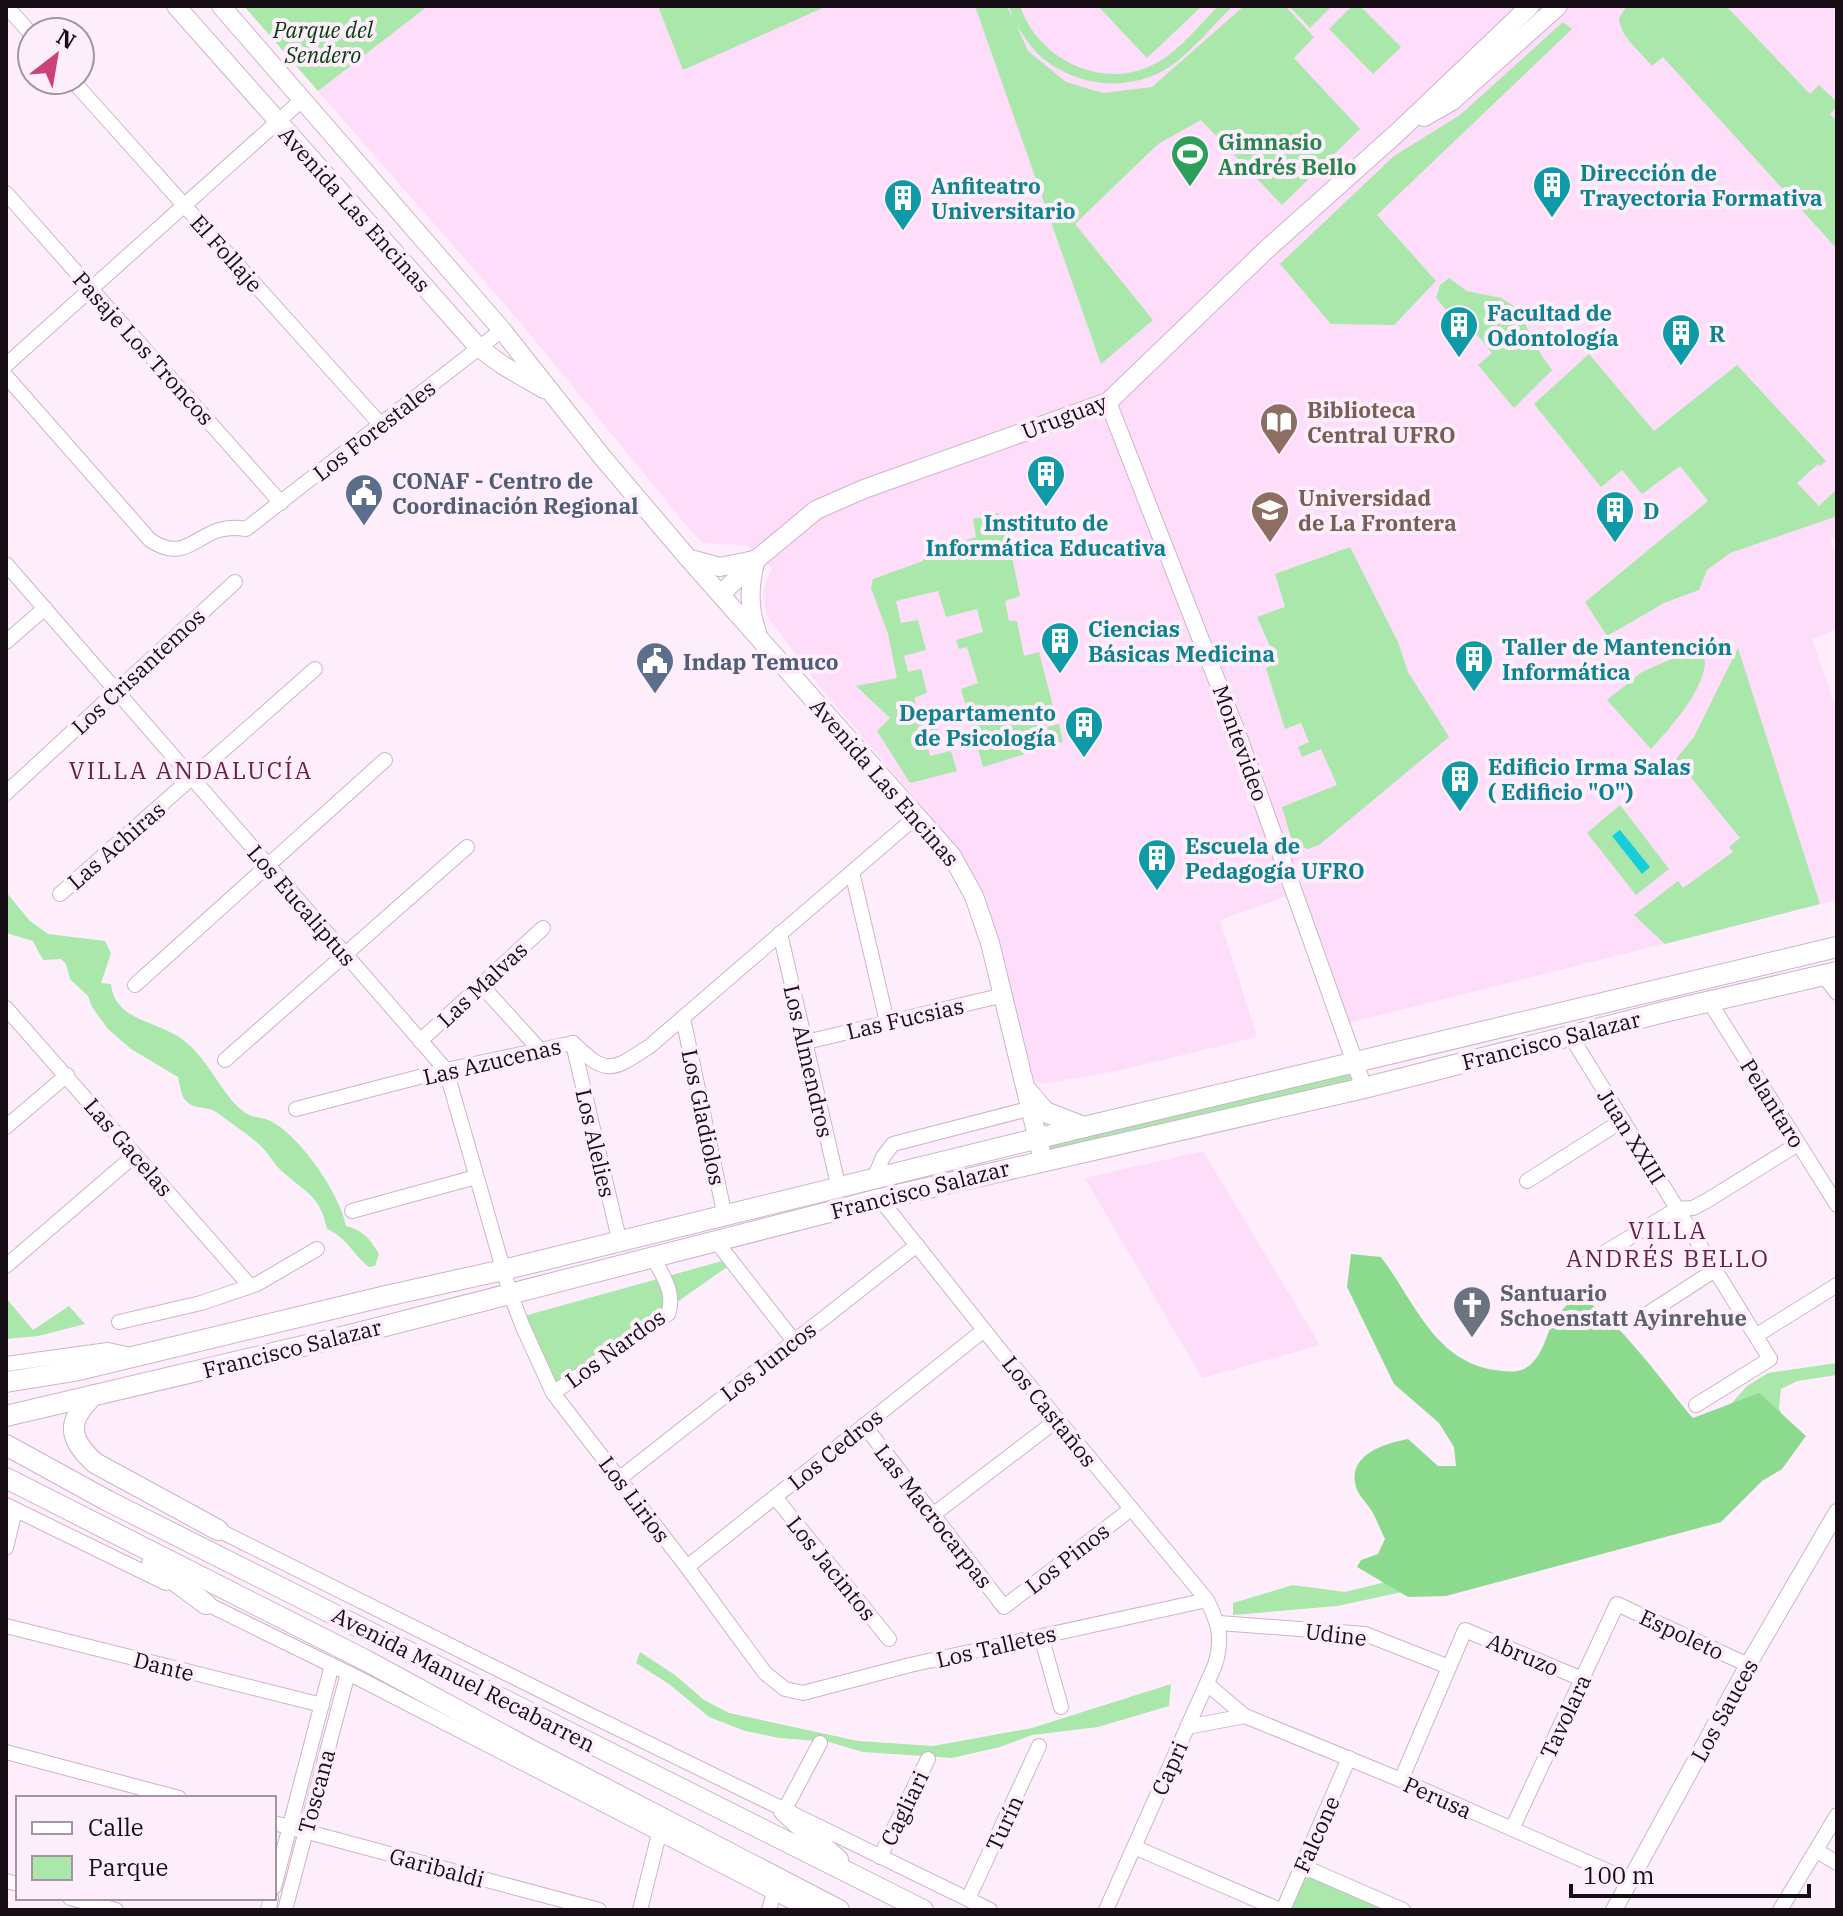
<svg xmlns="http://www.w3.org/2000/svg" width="1843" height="1916" font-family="'IBM Plex Serif',serif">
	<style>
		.built { fill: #fdddfa }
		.green { fill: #aae7ab }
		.forest { fill: #8cda8e }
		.water { fill: #17ced8 }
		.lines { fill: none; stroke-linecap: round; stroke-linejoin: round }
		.minor-casing { stroke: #ccb4ca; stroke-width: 16 }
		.tertiary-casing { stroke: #ccb4ca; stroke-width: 18 }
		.secondary-casing { stroke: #ccb4ca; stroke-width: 20 }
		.primary-casing { stroke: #ccb4ca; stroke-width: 22 }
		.minor { stroke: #fff; stroke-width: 14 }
		.tertiary { stroke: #fff; stroke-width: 16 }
		.secondary { stroke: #fff; stroke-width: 18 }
		.primary { stroke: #fff; stroke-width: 20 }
		.labels { text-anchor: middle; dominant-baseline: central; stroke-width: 8; stroke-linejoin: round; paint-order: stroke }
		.park-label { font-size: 22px; font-style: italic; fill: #043e0d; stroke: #feeefc }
		.leisure-label { font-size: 22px; font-weight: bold; fill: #27864d; stroke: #feeefc; text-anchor: start }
		.culture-label { font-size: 22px; font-weight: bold; fill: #0d838f; stroke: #feeefc; text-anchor: start }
		.street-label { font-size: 22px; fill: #170e16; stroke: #feeefc }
		.education-label { font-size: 22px; font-weight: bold; fill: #785e54; stroke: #feeefc; text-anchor: start }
		.service-label { font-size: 22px; font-weight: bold; fill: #4e5e75; stroke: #feeefc; text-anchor: start }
		.worship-label { font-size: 22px; font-weight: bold; fill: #5b616d; stroke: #feeefc; text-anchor: start }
		.neighbourhood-label { font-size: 24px; letter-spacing: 2px; fill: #68243d; stroke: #feeefc }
	</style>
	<rect width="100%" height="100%" fill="#feeefc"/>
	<g class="built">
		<path d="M428 6H1837V537L1830 540 1837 557V629L1812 639 1837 711V900L1349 1023 1299 892 1220 920 1257 1037 1117 1071 1041 1084 1034 1081 993 924 970 869 961 854 939 826 819 686 766 614 763 591 772 568 746 545 703 543 691 531 519 321 318 91Z"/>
		<path d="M1203 1151 1320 1345 1202 1378 1085 1178Z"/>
	</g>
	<g class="green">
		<path d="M244 6H428L318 91Z"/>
		<path d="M658 6H827L683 70Z"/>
		<path d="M975 6H1007L1013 19 1009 6H1020C1039 62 1107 93 1160 61 1182 47 1200 25 1218 6H1233C1215 23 1199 43 1180 59 1142 92 1083 91 1044 59 1032 50 1025 37 1017 26L1028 51 1066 82 1103 93 1152 87 1244 6H1285L1314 37 1294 58 1360 129 1282 205 1201 120 1158 144 1075 224 1153 320 1101 364Z"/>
		<path d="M1098 6H1202L1147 58Z"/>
		<path d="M1289 6H1332L1310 28Z"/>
		<path d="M1352 6H1360L1401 47 1373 74 1329 29Z"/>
		<path d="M1627 6H1726L1810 94 1819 85 1835 100 1837 106 1830 114 1837 122V249L1663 57 1652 66C1640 51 1620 37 1619 18Z"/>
		<path d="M1563 22 1572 29 1377 215 1436 281 1394 325 1331 324 1280 264 1394 156 1460 115Z"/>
		<path d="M1449 278 1467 291 1501 298 1517 308 1542 356 1552 370 1514 408 1478 365 1492 353 1469 325 1452 338 1441 325 1451 316 1436 298 1440 285Z"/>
		<path d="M1589 354 1654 431 1737 365 1826 461 1820 466 1818 464 1797 483 1819 506 1837 489V516L1730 553 1707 570 1699 590 1664 603 1607 636 1585 602 1708 501 1680 466 1642 494 1622 470 1601 487 1534 404Z"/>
		<path d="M998 513 1011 552 1020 596 1005 601 1009 621H1017L1024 656 1039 652 1054 710 1044 714 1047 727 1059 724 1063 742 983 767 961 689 978 683 967 647 959 649 956 640 983 632 977 609 946 617 938 591 896 601 901 623 918 620 926 650 904 656 908 672 921 669 927 693 914 698 919 714 934 709 939 737 926 741 930 756 951 751 957 771 910 783 877 731 890 718 856 686 897 678 888 634 871 588 873 579 923 561 924 552 936 548 949 553 956 544 976 537 973 519Z"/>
		<path d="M1350 547 1398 642 1408 672 1449 737 1319 845 1308 849 1293 845 1282 807 1337 785 1321 749 1302 757 1298 747 1309 742 1301 723 1285 729 1266 668 1277 662 1257 617 1285 607 1275 574Z"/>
		<path d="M1703 645C1703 650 1705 658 1705 664 1702 693 1670 728 1651 749L1607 700 1642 672Z"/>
		<path d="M1738 648 1820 904 1665 944 1634 915 1678 881 1683 888 1733 852 1729 847 1740 838 1676 759 1694 737Z"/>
		<path d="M1620 805 1669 869 1636 895 1587 833Z"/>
		<path d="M6 892 30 921 48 934 105 941 111 953 101 983 111 984C115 1022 158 1020 183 1040 206 1057 217 1085 237 1106 254 1122 259 1114 274 1123 303 1140 340 1195 346 1226 363 1230 370 1239 379 1254L375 1266 369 1267C353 1255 347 1237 327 1229 320 1195 306 1193 283 1172 275 1166 270 1156 263 1148 251 1136 233 1125 219 1114 209 1105 194 1111 185 1100 181 1095 180 1085 178 1077L131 1049 108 1029 92 1007 88 996 70 979 66 964 61 959 43 960 33 941 6 933Z"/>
		<path d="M1349 1074 1352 1082 1049 1150 1048 1145Z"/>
		<path d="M726 1260 730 1265 554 1388 524 1316Z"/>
		<path d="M6 1298 33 1330 69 1306 85 1324 38 1336 6 1339Z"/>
		<path d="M1837 1363V1375L1797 1381 1781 1389 1779 1408 1789 1432 1416 1589 1337 1606 1233 1615V1603L1293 1585 1345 1592 1410 1576 1713 1424 1747 1386 1768 1373Z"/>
		<path d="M640 1652 675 1675 704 1700 729 1713 858 1741 933 1746 1032 1728 1171 1684 1169 1706 1098 1727 1032 1735 1000 1747 952 1758 863 1752 829 1742 780 1738 745 1731 709 1717 669 1684 636 1663Z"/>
		<path d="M1305 1873 1388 1910H1294L1290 1908Z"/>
	</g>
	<path class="forest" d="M1351 1254 1381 1257C1416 1303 1435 1365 1502 1371 1513 1372 1523 1372 1531 1364 1544 1352 1546 1335 1554 1320 1559 1312 1568 1304 1575 1297 1605 1300 1670 1392 1693 1418L1759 1393 1806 1436 1782 1469 1762 1481 1721 1522 1446 1596 1408 1597 1357 1567 1361 1560 1378 1554 1385 1539C1381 1531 1378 1523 1374 1515 1369 1504 1357 1496 1355 1483 1350 1453 1387 1443 1408 1439L1438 1466H1456L1454 1447 1439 1423 1394 1384 1347 1287Z"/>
	<path class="water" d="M1620 830 1650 867 1642 874 1612 836Z"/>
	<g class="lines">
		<defs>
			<g id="minor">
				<path d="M7 7 32 35"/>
				<path d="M72 80 381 425"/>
				<path d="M6 193 281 503"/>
				<path d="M6 365 303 99"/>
				<path d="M6 376 150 540C192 568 198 520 246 529L502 330"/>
				<path d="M6 564 446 1070 510 1293 523 1327 553 1393 687 1567 765 1673 785 1689 803 1693 910 1665 1207 1600"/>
				<path d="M6 642 45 608"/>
				<path d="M6 793 235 582"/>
				<path d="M852 872 887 1022"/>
				<path d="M60 894 315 669"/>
				<path d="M780 933 839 1189"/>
				<path d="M1823 975 1837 993"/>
				<path d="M135 985 385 760"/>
				<path d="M481 985 540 1050"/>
				<path d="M1709 1001 1837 1205"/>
				<path d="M6 1008 250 1286"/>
				<path d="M683 1018 725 1217"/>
				<path d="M1570 1035 1770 1359 1696 1405"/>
				<path d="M420 1041 543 928"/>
				<path d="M806 1042 1004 995"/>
				<path d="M573 1043C607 1076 612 1071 650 1046L917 816"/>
				<path d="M573 1044 620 1243"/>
				<path d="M225 1060 467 847"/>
				<path d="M296 1109 446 1070 573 1043"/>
				<path d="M6 1127 67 1075"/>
				<path d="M873 1181 883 1157 893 1144 1032 1108"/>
				<path d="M1527 1181 1623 1120"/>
				<path d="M880 1199 1000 1350 1207 1600C1219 1624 1223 1638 1215 1665L1106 1910"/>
				<path d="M352 1211 476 1177"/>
				<path d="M715 1240 794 1341"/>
				<path d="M1587 1263 1677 1209 1693 1208 1708 1200 1798 1144"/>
				<path d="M6 1266 135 1155"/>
				<path d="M1641 1318 1715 1270"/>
				<path d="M119 1322 201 1303 257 1284 317 1249"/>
				<path d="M1757 1335 1837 1285"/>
				<path d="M6 1364 108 1350 131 1355"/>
				<path d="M553 1393 668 1314C676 1293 662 1274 652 1256"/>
				<path d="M864 1425 1004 1607 1131 1509"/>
				<path d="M620 1478 917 1245"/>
				<path d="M775 1497 889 1639"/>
				<path d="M6 1505 166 1583"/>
				<path d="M934 1514 1057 1420"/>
				<path d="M218 1530 580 1710 990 1910"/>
				<path d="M6 1548 15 1510 6 1507"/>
				<path d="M687 1567 984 1330"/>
				<path d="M199 1600 358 1678 808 1910"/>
				<path d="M1219 1623 1365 1634 1449 1667"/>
				<path d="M6 1626 322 1705"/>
				<path d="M1041 1636 1061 1707"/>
				<path d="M1207 1684 1245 1716 1401 1780 1630 1881"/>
				<path d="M1187 1727 1245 1716"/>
				<path d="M6 1752 179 1798"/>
				<path d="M1401 1780 1465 1630 1582 1679"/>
				<path d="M784 1811 820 1743"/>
				<path d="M274 1823 599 1910"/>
				<path d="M1512 1829 1617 1604 1748 1665"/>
				<path d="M1134 1847 1280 1910"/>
				<path d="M1817 1851 1837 1863"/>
				<path d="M880 1857 928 1759"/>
				<path d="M1302 1866 1403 1910"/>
				<path d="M6 1881 18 1884"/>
				<path d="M274 1887 332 1665"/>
				<path d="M70 1898 116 1910"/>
				<path d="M968 1899 1039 1746"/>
				<path d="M268 1910 271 1898"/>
				<path d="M285 1910 348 1673"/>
				<path d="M640 1910 659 1834"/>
				<path d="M769 1910 774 1892"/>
				<path d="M1283 1910 1349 1758"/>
				<path d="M1780 1910 1837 1815"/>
			</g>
			<g id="tertiary">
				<path d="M1108 402 1237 732 1364 1088"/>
				<path d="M1614 1910 1748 1665 1837 1512"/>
			</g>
			<g id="secondary">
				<path d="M176 6 479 348 504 366 544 389"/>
				<path d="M221 6 502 330 603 458 688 558 952 856 974 896 990 943 1043 1160"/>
				<path d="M1424 117 1452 101 1558 6"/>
				<path d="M690 559 720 567 754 560"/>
				<path d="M756 559C749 584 748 608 757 632"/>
				<path d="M721 594 757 559 816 510 864 489 1108 402 1266 250 1398 132 1530 6"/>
			</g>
			<g id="primary">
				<path d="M1028 1092 1045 1112 1084 1127"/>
				<path d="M6 1382 74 1371 386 1296 503 1270 1084 1127 1837 947"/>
				<path d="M94 1395C67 1420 67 1438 95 1463L218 1530"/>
				<path d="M6 1416 354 1334 880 1199 1364 1088 1668 1011 1837 972"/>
				<path d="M6 1445 108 1501 923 1910"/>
				<path d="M6 1478 367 1661 529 1749 839 1910"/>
				<path d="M152 1564 206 1604"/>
				<path d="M784 1811 838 1860"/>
			</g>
		</defs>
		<use href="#minor" class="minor-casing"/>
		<use href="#tertiary" class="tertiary-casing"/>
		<use href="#secondary" class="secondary-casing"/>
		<use href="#primary" class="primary-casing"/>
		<use href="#minor" class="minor"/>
		<use href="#tertiary" class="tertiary"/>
		<use href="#secondary" class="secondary"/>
		<use href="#primary" class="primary"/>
	</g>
	<defs>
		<symbol id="stadium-pin" viewBox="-11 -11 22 30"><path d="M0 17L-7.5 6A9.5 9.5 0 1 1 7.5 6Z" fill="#2e9e5b" stroke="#feeefc"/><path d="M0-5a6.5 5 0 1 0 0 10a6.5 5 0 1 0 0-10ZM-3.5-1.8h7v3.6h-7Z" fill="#fff"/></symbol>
		<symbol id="building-pin" viewBox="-11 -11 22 30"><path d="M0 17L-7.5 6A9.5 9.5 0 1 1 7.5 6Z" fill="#0f9aa8" stroke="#feeefc"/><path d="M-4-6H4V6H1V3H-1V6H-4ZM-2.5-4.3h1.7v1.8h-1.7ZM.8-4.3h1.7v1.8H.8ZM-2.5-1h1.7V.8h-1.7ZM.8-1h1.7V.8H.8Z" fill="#fff"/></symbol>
		<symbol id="library-pin" viewBox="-11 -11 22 30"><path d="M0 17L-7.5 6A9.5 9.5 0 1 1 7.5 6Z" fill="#8d6e63" stroke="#feeefc"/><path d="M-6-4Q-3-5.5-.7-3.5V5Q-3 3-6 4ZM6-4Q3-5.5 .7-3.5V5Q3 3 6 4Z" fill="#fff"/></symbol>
		<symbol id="civic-pin" viewBox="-11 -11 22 30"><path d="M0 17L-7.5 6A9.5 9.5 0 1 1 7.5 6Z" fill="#5c6f8a" stroke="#feeefc"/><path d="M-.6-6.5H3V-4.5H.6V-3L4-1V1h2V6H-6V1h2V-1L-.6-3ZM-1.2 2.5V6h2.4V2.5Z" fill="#fff"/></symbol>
		<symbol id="university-pin" viewBox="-11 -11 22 30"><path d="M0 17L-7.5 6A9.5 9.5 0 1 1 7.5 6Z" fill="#8d6e63" stroke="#feeefc"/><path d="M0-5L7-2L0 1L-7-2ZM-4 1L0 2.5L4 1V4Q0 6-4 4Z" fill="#fff"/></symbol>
		<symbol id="church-pin" viewBox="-11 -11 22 30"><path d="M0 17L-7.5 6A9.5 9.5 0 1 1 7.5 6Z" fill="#6b7280" stroke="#feeefc"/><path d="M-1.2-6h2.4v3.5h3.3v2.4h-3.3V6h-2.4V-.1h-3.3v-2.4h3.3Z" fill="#fff"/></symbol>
	</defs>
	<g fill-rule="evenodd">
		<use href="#stadium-pin" x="1168" y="132" width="44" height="60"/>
		<use href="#building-pin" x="1530" y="163" width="44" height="60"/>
		<use href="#building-pin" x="881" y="176" width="44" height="60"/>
		<use href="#building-pin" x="1437" y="303" width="44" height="60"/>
		<use href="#building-pin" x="1659" y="311" width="44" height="60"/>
		<use href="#library-pin" x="1257" y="400" width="44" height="60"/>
		<use href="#building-pin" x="1024" y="452" width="44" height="60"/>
		<use href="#civic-pin" x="342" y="471" width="44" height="60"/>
		<use href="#university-pin" x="1248" y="488" width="44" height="60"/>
		<use href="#building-pin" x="1593" y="488" width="44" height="60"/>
		<use href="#building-pin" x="1038" y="619" width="44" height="60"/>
		<use href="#building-pin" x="1452" y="637" width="44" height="60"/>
		<use href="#civic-pin" x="633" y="639" width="44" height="60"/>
		<use href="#building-pin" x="1062" y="703" width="44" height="60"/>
		<use href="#building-pin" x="1438" y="757" width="44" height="60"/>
		<use href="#building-pin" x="1135" y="836" width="44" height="60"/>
		<use href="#church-pin" x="1450" y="1283" width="44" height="60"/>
	</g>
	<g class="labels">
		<g class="park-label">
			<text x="323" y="29">Parque del<tspan x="323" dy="25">Sendero</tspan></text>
		</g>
		<g class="leisure-label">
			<text x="1218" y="141">Gimnasio<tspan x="1218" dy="25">Andrés Bello</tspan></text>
		</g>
		<g class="culture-label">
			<text x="1580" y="172">Dirección de<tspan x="1580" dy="25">Trayectoria Formativa</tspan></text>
			<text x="931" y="185">Anfiteatro<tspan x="931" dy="25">Universitario</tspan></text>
			<text x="1487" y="312">Facultad de<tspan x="1487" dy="25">Odontología</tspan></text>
			<text x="1709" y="333">R</text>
			<text x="1643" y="510">D</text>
			<text x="1046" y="522" text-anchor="middle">Instituto de<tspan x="1046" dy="25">Informática Educativa</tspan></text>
			<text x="1088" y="628">Ciencias<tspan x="1088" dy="25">Básicas Medicina</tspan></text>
			<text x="1502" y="646">Taller de Mantención<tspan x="1502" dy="25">Informática</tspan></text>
			<text x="1056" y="712" text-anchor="end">Departamento<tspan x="1056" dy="25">de Psicología</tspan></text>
			<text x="1488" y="766">Edificio Irma Salas<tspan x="1488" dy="25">( Edificio "O")</tspan></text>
			<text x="1185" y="845">Escuela de<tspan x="1185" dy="25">Pedagogía UFRO</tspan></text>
		</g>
		<g class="street-label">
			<text transform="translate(355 209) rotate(48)">Avenida Las Encinas</text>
			<text transform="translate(227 253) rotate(48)">El Follaje</text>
			<text transform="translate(144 348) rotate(48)">Pasaje Los Troncos</text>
			<text transform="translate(1064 416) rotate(-21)">Uruguay</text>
			<text transform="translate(374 430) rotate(-38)">Los Forestales</text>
			<text transform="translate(138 671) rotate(-43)">Los Crisantemos</text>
			<text transform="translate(1241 743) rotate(70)">Montevideo</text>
			<text transform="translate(885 782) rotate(49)">Avenida Las Encinas</text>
			<text transform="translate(116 845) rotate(-41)">Las Achiras</text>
			<text transform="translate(302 905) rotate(49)">Los Eucaliptus</text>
			<text transform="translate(482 984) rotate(-43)">Las Malvas</text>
			<text transform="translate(905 1018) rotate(-13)">Las Fucsias</text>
			<text transform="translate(1551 1040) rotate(-14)">Francisco Salazar</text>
			<text transform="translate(492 1061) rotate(-13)">Las Azucenas</text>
			<text transform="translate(809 1061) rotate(77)">Los Almendros</text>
			<text transform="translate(1773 1103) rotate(58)">Pelantaro</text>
			<text transform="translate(704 1117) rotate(78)">Los Gladiolos</text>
			<text transform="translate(1632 1136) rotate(58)">Juan XXIII</text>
			<text transform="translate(596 1143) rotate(77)">Los Alelies</text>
			<text transform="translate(129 1147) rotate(49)">Las Gacelas</text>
			<text transform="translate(920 1189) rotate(-14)">Francisco Salazar</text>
			<text transform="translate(292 1348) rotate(-14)">Francisco Salazar</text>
			<text transform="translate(615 1348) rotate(-36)">Los Nardos</text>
			<text transform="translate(768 1361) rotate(-38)">Los Juncos</text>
			<text transform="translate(1050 1411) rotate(51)">Los Castaños</text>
			<text transform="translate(835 1449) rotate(-39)">Los Cedros</text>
			<text transform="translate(635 1499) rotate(53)">Los Lirios</text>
			<text transform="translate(934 1516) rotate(52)">Las Macrocarpas</text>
			<text transform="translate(1067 1558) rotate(-38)">Los Pinos</text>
			<text transform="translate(832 1568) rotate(51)">Los Jacintos</text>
			<text transform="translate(1336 1634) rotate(7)">Udine</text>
			<text transform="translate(1682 1634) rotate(25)">Espoleto</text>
			<text transform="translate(996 1646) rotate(-13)">Los Talletes</text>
			<text transform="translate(1523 1654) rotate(23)">Abruzo</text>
			<text transform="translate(164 1666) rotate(14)">Dante</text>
			<text transform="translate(464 1679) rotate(27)">Avenida Manuel Recabarren</text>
			<text transform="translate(1724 1710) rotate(-61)">Los Sauces</text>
			<text transform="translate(1565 1716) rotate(-65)">Tavolara</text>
			<text transform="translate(1169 1768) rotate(-66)">Capri</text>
			<text transform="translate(316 1791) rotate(-75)">Toscana</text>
			<text transform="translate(1438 1797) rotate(24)">Perusa</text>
			<text transform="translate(904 1808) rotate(-64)">Cagliari</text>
			<text transform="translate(1004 1823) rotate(-65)">Turín</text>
			<text transform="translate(1316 1834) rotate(-66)">Falcone</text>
			<text transform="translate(437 1867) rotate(15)">Garibaldi</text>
		</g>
		<g class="education-label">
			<text x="1307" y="409">Biblioteca<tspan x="1307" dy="25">Central UFRO</tspan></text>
			<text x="1298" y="497">Universidad<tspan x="1298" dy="25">de La Frontera</tspan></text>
		</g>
		<g class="service-label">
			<text x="392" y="480">CONAF - Centro de<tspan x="392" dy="25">Coordinación Regional</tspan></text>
			<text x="683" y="661">Indap Temuco</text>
		</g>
		<g class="worship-label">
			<text x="1500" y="1292">Santuario<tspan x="1500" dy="25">Schoenstatt Ayinrehue</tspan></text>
		</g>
		<g class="neighbourhood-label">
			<text x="191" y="770">VILLA ANDALUCÍA</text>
			<text x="1668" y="1230">VILLA<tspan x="1668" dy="28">ANDRÉS BELLO</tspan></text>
		</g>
	</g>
	<rect width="1843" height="1916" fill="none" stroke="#170e16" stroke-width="16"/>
	<rect x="16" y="1796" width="260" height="104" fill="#feeefc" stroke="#a294a0" stroke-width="2"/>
	<rect x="32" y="1822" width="40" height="12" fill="#ffffff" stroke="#a294a0" stroke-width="2"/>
	<text x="88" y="1836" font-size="24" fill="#170e16">Calle</text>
	<rect x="32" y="1856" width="40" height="24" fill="#aae7ab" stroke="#a294a0" stroke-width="2"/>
	<text x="88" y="1876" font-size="24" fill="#170e16">Parque</text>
	<g transform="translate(56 56) rotate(31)"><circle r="38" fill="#feeefc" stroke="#a294a0" stroke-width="2"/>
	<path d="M0-6L14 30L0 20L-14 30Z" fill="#cc4177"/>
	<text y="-12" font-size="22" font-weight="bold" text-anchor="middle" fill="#170e16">N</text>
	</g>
	<path d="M1571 1884v12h238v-12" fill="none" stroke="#170e16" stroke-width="4"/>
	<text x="1583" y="1884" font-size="24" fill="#170e16" stroke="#feeefc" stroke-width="6" paint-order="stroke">100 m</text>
</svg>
